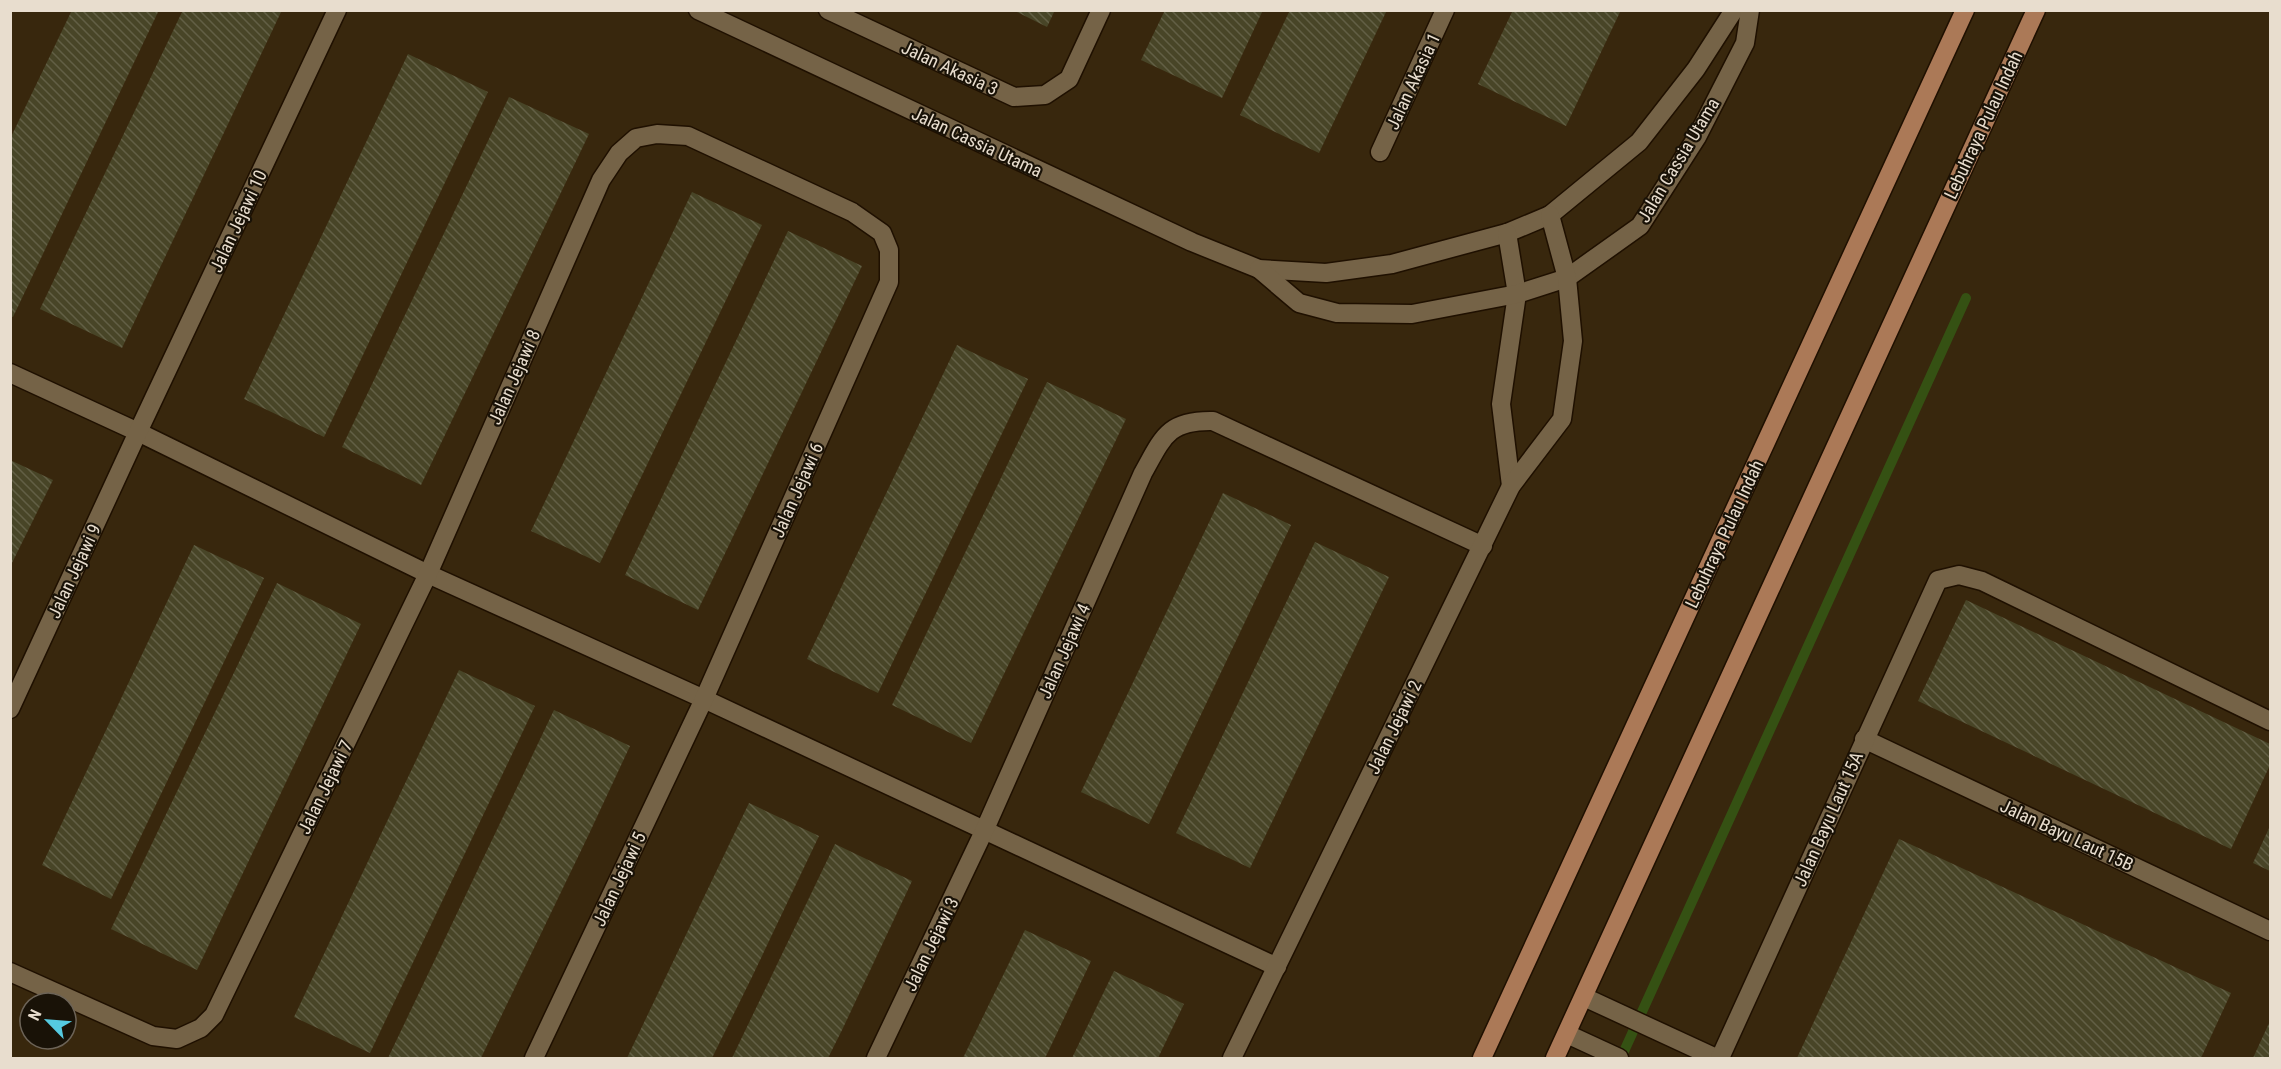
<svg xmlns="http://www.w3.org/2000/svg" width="2281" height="1069" font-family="'Roboto Condensed',sans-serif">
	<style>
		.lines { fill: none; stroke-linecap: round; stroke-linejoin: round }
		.stream { stroke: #355113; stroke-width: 10 }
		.building { fill: url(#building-back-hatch) }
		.minor-casing { stroke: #1f1000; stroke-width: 21 }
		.major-casing { stroke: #1f1000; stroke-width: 21 }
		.minor { stroke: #756347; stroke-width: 18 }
		.major { stroke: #ab7957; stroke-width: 18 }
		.labels { text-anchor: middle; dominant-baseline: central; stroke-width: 4.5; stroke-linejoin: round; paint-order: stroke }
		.street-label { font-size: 18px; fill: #e8ddce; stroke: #191207 }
	</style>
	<defs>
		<pattern id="building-back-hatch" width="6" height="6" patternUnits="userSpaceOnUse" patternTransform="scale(1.5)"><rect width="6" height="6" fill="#484527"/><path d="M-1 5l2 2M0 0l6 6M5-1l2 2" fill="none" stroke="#625f45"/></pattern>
	</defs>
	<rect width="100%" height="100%" fill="#38270d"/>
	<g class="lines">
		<path class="stream" d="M1621 1058 1966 298"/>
	</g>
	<g class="building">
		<path d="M72 10H159L13 317 10 316V139Z"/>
		<path d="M183 10H282L122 348 40 309Z"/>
		<path d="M1013 10H1055L1047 27Z"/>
		<path d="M1165 10H1263L1222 98 1141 60Z"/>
		<path d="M1290 10H1387L1319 153 1240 115Z"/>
		<path d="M1513 10H1621L1566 126 1478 84Z"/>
		<path d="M408 54 488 92 324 437 244 399Z"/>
		<path d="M509 97 589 134 421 485 342 447Z"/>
		<path d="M692 192 762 225 600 563 531 531Z"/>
		<path d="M788 231 862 266 698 610 625 575Z"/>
		<path d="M957 345 1028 379 878 693 807 659Z"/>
		<path d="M1047 382 1126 419 971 743 892 705Z"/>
		<path d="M10 460 53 480 10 567Z"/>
		<path d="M1223 493 1291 525 1149 824 1081 792Z"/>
		<path d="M1315 542 1389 577 1250 868 1176 833Z"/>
		<path d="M194 545 264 578 111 899 42 865Z"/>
		<path d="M277 583 361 624 197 970 111 929Z"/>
		<path d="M1966 600 2270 744V765L2231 849 1918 701Z"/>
		<path d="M459 670 535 706 370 1053 294 1017Z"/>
		<path d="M554 710 630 746 589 834 481 1058H388Z"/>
		<path d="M749 803 819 836 751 979 712 1058H627Z"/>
		<path d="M2270 826V871L2253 863Z"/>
		<path d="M1899 839 2231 993 2201 1058H1797Z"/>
		<path d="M835 844 912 881 843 1028 828 1058H732Z"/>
		<path d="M1025 930 1091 961 1049 1050 1045 1058H963Z"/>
		<path d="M1114 971 1184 1004 1158 1058H1072Z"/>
		<path d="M2270 1021V1058H2253Z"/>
	</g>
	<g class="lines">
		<defs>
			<g id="minor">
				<path d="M698 10 1192 242 1259 269 1326 273 1392 264 1507 233 1550 215 1639 142 1696 69 1734 10"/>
				<path d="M828 10 1014 97 1045 95 1069 79 1101 10"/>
				<path d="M1380 152 1445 10"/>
				<path d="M1507 233 1517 294 1501 404 1511 486"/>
				<path d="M1259 269 1299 303 1337 313 1412 314 1517 294 1567 278 1640 226 1697 137 1745 43 1750 10"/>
				<path d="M10 373 138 432 428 574 704 699 1277 967"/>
				<path d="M10 709 138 432 337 10"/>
				<path d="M1864 739 2270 931"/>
				<path d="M10 972 153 1036 177 1039 201 1028 214 1015 428 574 601 180 619 153 636 138 657 134 688 136 852 212 882 233 889 250V282L704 699 534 1058"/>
				<path d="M1584 997 1716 1058"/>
				<path d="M1567 1034 1619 1058"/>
				<path d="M876 1058 985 829 1143 473C1163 437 1168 420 1213 421L1483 546"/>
				<path d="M1232 1058 1511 486 1562 419 1573 341 1567 278 1550 215"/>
				<path d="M1720 1058 1938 580 1959 575 1982 581 2270 721"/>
			</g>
			<g id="major">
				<path d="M1482 1058 1965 10"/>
				<path d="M1555 1058 2036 10"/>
			</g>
		</defs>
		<use href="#minor" class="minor-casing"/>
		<use href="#major" class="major-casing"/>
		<use href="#minor" class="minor"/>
		<use href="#major" class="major"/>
	</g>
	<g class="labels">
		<g class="street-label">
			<text transform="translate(950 68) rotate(25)">Jalan Akasia 3</text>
			<text transform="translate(1413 81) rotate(-65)">Jalan Akasia 1</text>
			<text transform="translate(1983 125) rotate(-65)">Lebuhraya Pulau Indah</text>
			<text transform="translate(977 142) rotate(25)">Jalan Cassia Utama</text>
			<text transform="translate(1678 160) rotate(-59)">Jalan Cassia Utama</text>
			<text transform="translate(238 221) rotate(-65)">Jalan Jejawi 10</text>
			<text transform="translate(514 377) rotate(-66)">Jalan Jejawi 8</text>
			<text transform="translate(797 490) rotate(-66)">Jalan Jejawi 6</text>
			<text transform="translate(1724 534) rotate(-65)">Lebuhraya Pulau Indah</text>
			<text transform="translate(74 571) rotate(-65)">Jalan Jejawi 9</text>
			<text transform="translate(1064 651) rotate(-66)">Jalan Jejawi 4</text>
			<text transform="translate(1394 727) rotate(-64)">Jalan Jejawi 2</text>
			<text transform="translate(325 787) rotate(-64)">Jalan Jejawi 7</text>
			<text transform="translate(1828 819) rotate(-66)">Jalan Bayu Laut 15A</text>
			<text transform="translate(2067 835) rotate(25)">Jalan Bayu Laut 15B</text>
			<text transform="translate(619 879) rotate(-65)">Jalan Jejawi 5</text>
			<text transform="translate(931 944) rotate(-64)">Jalan Jejawi 3</text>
		</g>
	</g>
	<rect width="2281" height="1069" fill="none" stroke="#e8ddce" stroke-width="24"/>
	<g transform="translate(48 1021) rotate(295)"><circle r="28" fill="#191207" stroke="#6c6357" stroke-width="1.5"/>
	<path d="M0-4.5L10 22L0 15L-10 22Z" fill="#55cae0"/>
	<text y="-9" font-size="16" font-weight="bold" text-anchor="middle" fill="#e8ddce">N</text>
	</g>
</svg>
